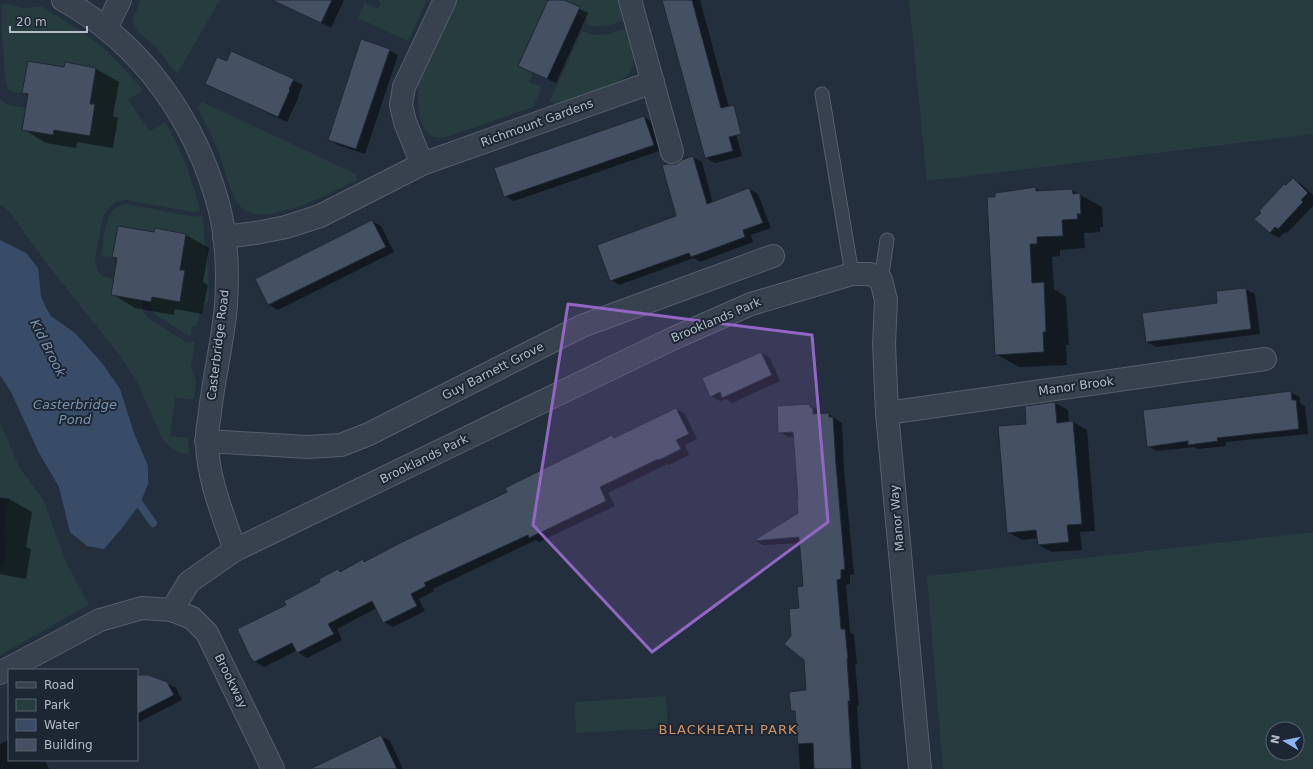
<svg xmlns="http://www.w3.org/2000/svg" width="1313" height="769" font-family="'DejaVu Sans',sans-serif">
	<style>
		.green { fill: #263c3f; fill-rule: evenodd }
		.water { fill: #394c67 }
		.shadow { fill: #0007 }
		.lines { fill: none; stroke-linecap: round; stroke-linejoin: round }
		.stream { stroke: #394c67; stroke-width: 8 }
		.building { fill: #455162; stroke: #1f2835 }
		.lane-casing { stroke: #565f6c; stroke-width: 15 }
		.street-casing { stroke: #565f6c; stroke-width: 24 }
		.lane { stroke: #38414e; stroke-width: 13 }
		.street { stroke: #38414e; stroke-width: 22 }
		.marked { fill: #9266c3; fill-opacity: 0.2; stroke: #9266c3; stroke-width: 3; stroke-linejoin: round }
		.labels { text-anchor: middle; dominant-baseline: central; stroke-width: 4; stroke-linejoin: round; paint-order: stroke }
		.street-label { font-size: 12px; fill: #b4bcc9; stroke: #1d2633 }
		.water-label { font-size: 13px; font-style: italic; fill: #7c92b1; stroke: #1d2633 }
		.neighbourhood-label { font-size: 13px; letter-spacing: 1px; fill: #d59563; stroke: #1d2633 }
	</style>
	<rect width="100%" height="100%" fill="#242f3e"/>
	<g class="green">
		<path d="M141 0H220L177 74 154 45 138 32 134 26 133 18Z"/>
		<path d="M377 0H427L408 41 358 18 365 3 378 9 381 2Z"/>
		<path d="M456 0H548L518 65 533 72 529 82 542 87 533 107 446 137C440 138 435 138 430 135 417 125 417 96 419 81L450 8Z"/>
		<path d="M564 0H620L626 20C612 24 600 30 586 24L588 20 576 14Z"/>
		<path d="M909 0H1313V134L927 181Z"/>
		<path d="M2 4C10 3 17 8 25 8 31 8 36 6 42 7 60 18 79 29 97 43 114 57 128 73 143 90L128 100 150 131 165 122C182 152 192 177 200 211L193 212 126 200 117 201 110 207 103 216 95 260 97 270 102 276 114 279 111 295 142 301 143 312 148 318 186 342H195L191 368 196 381 194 400 175 398 170 436 188 438 189 454 179 453 171 448 162 438 138 384 121 357 51 269 8 210 0 205V100L9 105 26 108 22 130 53 135 54 130 90 135 95 105 90 104 96 68 65 62 64 67 28 61 22 93 14 92 8 89C4 76 0 15 2 4Z"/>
		<path d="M628 28 635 54 634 55C634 70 628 79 613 83L614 85 558 105 550 101 582 31C601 39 610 33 628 28Z"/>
		<path d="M202 102 356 174V180C333 192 265 229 242 208 228 195 225 165 217 148 211 134 204 121 197 107Z"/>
		<path d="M127 204 195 217 202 215 208 269 209 295 208 301 200 312 197 326H192L191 335H187L155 314C149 308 150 304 152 297L180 301 185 271 180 270 186 234 155 228 154 233 118 226 112 257 101 256C103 244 105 218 113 210 116 206 122 205 127 204Z"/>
		<path d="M0 422 19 467 44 501 66 562 89 605 0 655V566H3L8 536 3 534 9 498 0 497Z"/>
		<path d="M1313 532V769H943L927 576ZM1273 729H1297V753H1273Z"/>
		<path d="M666 696 668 728 576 733 575 702Z"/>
	</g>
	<path class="water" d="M0 240 26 253 38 268 41 296 45 306 51 316 75 333 102 363 120 389 134 433 148 466V484L140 504 122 528 104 549 87 546 70 532 59 487 38 451 11 392 0 375Z"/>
	<g class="shadow">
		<path d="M301 0H344L331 28 296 10Z"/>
		<path d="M549 0H562L588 13 556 83 528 70Z"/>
		<path d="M663 0H700L742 156 715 163 706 158Z"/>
		<path d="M389 50 398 55 365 154 338 145 329 139Z"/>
		<path d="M232 52 303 85 298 96H299L287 122 206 84 227 63Z"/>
		<path d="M96 69 119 82 113 116 118 118 113 148 77 142 76 148 46 143 23 129 29 96 23 93Z"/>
		<path d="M644 117 653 122 662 150 514 201 505 196Z"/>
		<path d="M693 157 702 162 713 203 749 189 758 194 771 228 751 235 753 242 700 262 694 258 619 285 611 280 677 217 676 165Z"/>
		<path d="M1293 179 1302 185 1313 195V206L1287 233 1285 232 1279 238 1270 233 1287 186Z"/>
		<path d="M1036 188 1043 192 1072 190 1102 207 1103 227H1100V232L1084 233 1085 248 1060 250V256L1052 257 1054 289 1066 297 1069 345H1066L1067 365 1019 367 996 354V198Z"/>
		<path d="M372 221 381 226 394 252 278 310 269 305Z"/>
		<path d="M155 229 186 235 209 248 203 282 208 285 202 314 175 309 174 315 135 308 112 294 118 260 113 257 155 234Z"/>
		<path d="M1245 289 1255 294 1260 334 1156 347 1147 342Z"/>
		<path d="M761 353 770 358 780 381 732 403 726 399 720 401 711 396Z"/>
		<path d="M1290 392 1300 397V403L1305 406 1308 434 1226 442V446L1198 449 1194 447 1157 451 1148 446Z"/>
		<path d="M1055 403 1068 410 1069 423 1073 422 1087 430 1095 531 1080 532 1082 550 1052 552 1039 545 1038 538 1022 540 1008 532 1027 425Z"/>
		<path d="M810 405 819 410 822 415 829 414 842 423 844 470 854 574 850 575V584L846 585 850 632 854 635 857 664H855L859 706H857L861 769H800L796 713 792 710 807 691 800 609 804 587 801 543 763 545 755 541 799 513 794 437H789L779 432Z"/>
		<path d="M676 409 685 414 697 439 685 445 689 455 669 465 667 464 608 493 615 506 539 542 536 540 433 589 434 591 419 599 425 611 393 627 384 622 377 608 337 629 342 640 307 658 296 651 264 667 254 661 288 605 338 571 341 572 363 561 366 562 509 492 612 436 616 438Z"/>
		<path d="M0 498 9 499 32 512 26 547 31 549 26 579 0 574Z"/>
		<path d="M137 673 142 676 167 683 176 688 182 700 137 723Z"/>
		<path d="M381 736 390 741 403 769H338Z"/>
		<path d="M9 740V760H45L49 769H0V744Z"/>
	</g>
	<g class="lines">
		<path class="stream" d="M134 496 153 523"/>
	</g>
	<g class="building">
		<path d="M272 0H332L321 23Z"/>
		<path d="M548 0H564L580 7 547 79 518 66Z"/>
		<path d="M662 0H692L721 108 734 105 741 134 729 137 733 151 705 158Z"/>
		<path d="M361 39 390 49 356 149 328 140Z"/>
		<path d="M231 51 294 79 289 89 290 90 278 117 205 84 217 57 227 61Z"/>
		<path d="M28 61 64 67 65 62 96 68 90 104H95L90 136 54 130 53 135 22 130 28 94 22 93Z"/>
		<path d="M644 116 654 145 504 197 494 168Z"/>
		<path d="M693 156 707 204 749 188 763 223 743 230 745 237 691 257 689 253 610 281 597 245 676 216 662 165 668 164H676L682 160Z"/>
		<path d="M1293 178 1308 193 1301 200 1303 202 1278 229 1275 227 1270 233 1254 219 1261 213 1259 211 1284 184 1286 185Z"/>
		<path d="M1036 187V191L1072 189 1073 194 1080 193 1081 214H1077L1078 219 1062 220 1063 236 1037 237V244H1030L1032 283 1044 282 1046 332H1043L1044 352 995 355 987 197H995V193Z"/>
		<path d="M372 220 386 247 268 305 255 279Z"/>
		<path d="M118 226 154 232 155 228 186 234 180 270H185L180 302 152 297 151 302 111 295 117 258 112 257Z"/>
		<path d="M1246 288 1251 329 1146 342 1142 313 1217 303 1216 291Z"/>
		<path d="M761 352 772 375 722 398 720 392 710 397 702 378Z"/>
		<path d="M1291 391 1292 400H1296L1299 429 1217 438 1218 441 1188 445V441L1147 447 1143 410Z"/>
		<path d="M1055 402 1057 423 1073 421 1082 524 1067 525 1069 542 1038 545 1036 530 1007 533 998 426 1026 424 1025 406Z"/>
		<path d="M810 404V407H813V414L829 413V417H833L836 464 845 569 841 570V579L837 580 841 629H845L848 659H847L850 701H848L852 769H814L813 743 798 744 795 711H791L789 692 806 690 804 660 784 644 791 636 789 609 799 608 797 587 803 586 799 537 753 541 798 513 797 500H798L793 432 778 433 777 406Z"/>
		<path d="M676 408 689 434 676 440 681 449 659 460 658 459 600 487 606 501 529 538 528 535 424 583 426 586 411 594 417 606 383 623 372 601 328 624 334 634 297 653 292 643 254 662 252 659H251L237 629 286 605 284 601 320 582 319 579 338 569 340 572 363 559 364 562 402 542 507 492 505 488 612 435 614 438Z"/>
		<path d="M137 675H148L167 682 174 695 137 714Z"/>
		<path d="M381 735 397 769H310Z"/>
	</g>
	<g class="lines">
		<defs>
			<g id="lane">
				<path d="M822 94 852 274"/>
				<path d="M881 280 887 240"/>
			</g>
			<g id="street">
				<path d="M63 0C142 43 196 121 219 207 227 238 228 273 226 305 223 341 214 376 210 412 209 422 206 433 207 443 208 480 223 515 235 550"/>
				<path d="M630 0 672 152"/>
				<path d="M106 28 120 0"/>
				<path d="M422 164 405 122 401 105 404 87 445 0"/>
				<path d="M224 237 256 233 286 227 320 216 422 164 653 82"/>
				<path d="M887 413 1265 359"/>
				<path d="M206 441 307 447 341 445 369 434 582 326 773 256"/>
				<path d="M172 610 192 618 207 633 273 769"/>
				<path d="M0 673 100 620 142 608 172 610 189 582 235 550 674 338 751 304 852 274H870L881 280 886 300 884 344 887 413 920 769"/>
			</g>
		</defs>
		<use href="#lane" class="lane-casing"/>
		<use href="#street" class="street-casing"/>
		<use href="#lane" class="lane"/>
		<use href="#street" class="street"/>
	</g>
	<path class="marked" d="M568 304 812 335 828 522 652 652 533 525Z"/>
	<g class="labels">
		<g class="street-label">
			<text transform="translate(537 123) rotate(-20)">Richmount Gardens</text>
			<text transform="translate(716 320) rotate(-23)">Brooklands Park</text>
			<text transform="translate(218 345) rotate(-83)">Casterbridge Road</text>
			<text transform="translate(493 371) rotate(-27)">Guy Barnett Grove</text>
			<text transform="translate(1076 386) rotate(-8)">Manor Brook</text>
			<text transform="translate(424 459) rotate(-26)">Brooklands Park</text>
			<text transform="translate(897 518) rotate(-95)">Manor Way</text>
			<text transform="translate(231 681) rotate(64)">Brookway</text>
		</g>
		<g class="water-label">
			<text transform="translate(48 348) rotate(63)">Kid Brook</text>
			<text x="75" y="404">Casterbridge<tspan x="75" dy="15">Pond</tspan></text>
		</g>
		<g class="neighbourhood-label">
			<text x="728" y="729">BLACKHEATH PARK</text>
		</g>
	</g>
	<rect x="8" y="669" width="130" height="92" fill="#1d2633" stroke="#59626f"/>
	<rect x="16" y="682" width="20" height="6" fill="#38414e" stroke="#59626f"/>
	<text x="44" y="689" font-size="12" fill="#b4bcc9">Road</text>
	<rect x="16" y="699" width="20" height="12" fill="#263c3f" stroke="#59626f"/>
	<text x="44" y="709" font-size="12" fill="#b4bcc9">Park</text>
	<rect x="16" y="719" width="20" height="12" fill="#394c67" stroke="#59626f"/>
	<text x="44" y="729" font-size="12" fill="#b4bcc9">Water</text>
	<rect x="16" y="739" width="20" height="12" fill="#455162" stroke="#59626f"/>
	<text x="44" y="749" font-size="12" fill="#b4bcc9">Building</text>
	<g transform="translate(1285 741) rotate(280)"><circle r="19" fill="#1d2633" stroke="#59626f"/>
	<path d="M0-3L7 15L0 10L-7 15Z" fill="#8ab4f8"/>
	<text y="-6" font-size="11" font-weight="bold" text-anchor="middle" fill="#b4bcc9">N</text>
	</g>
	<path d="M10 26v6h77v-6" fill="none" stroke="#b4bcc9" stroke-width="2"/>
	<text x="16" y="26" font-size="12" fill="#b4bcc9" stroke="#1d2633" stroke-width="3" paint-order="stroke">20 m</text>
</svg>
